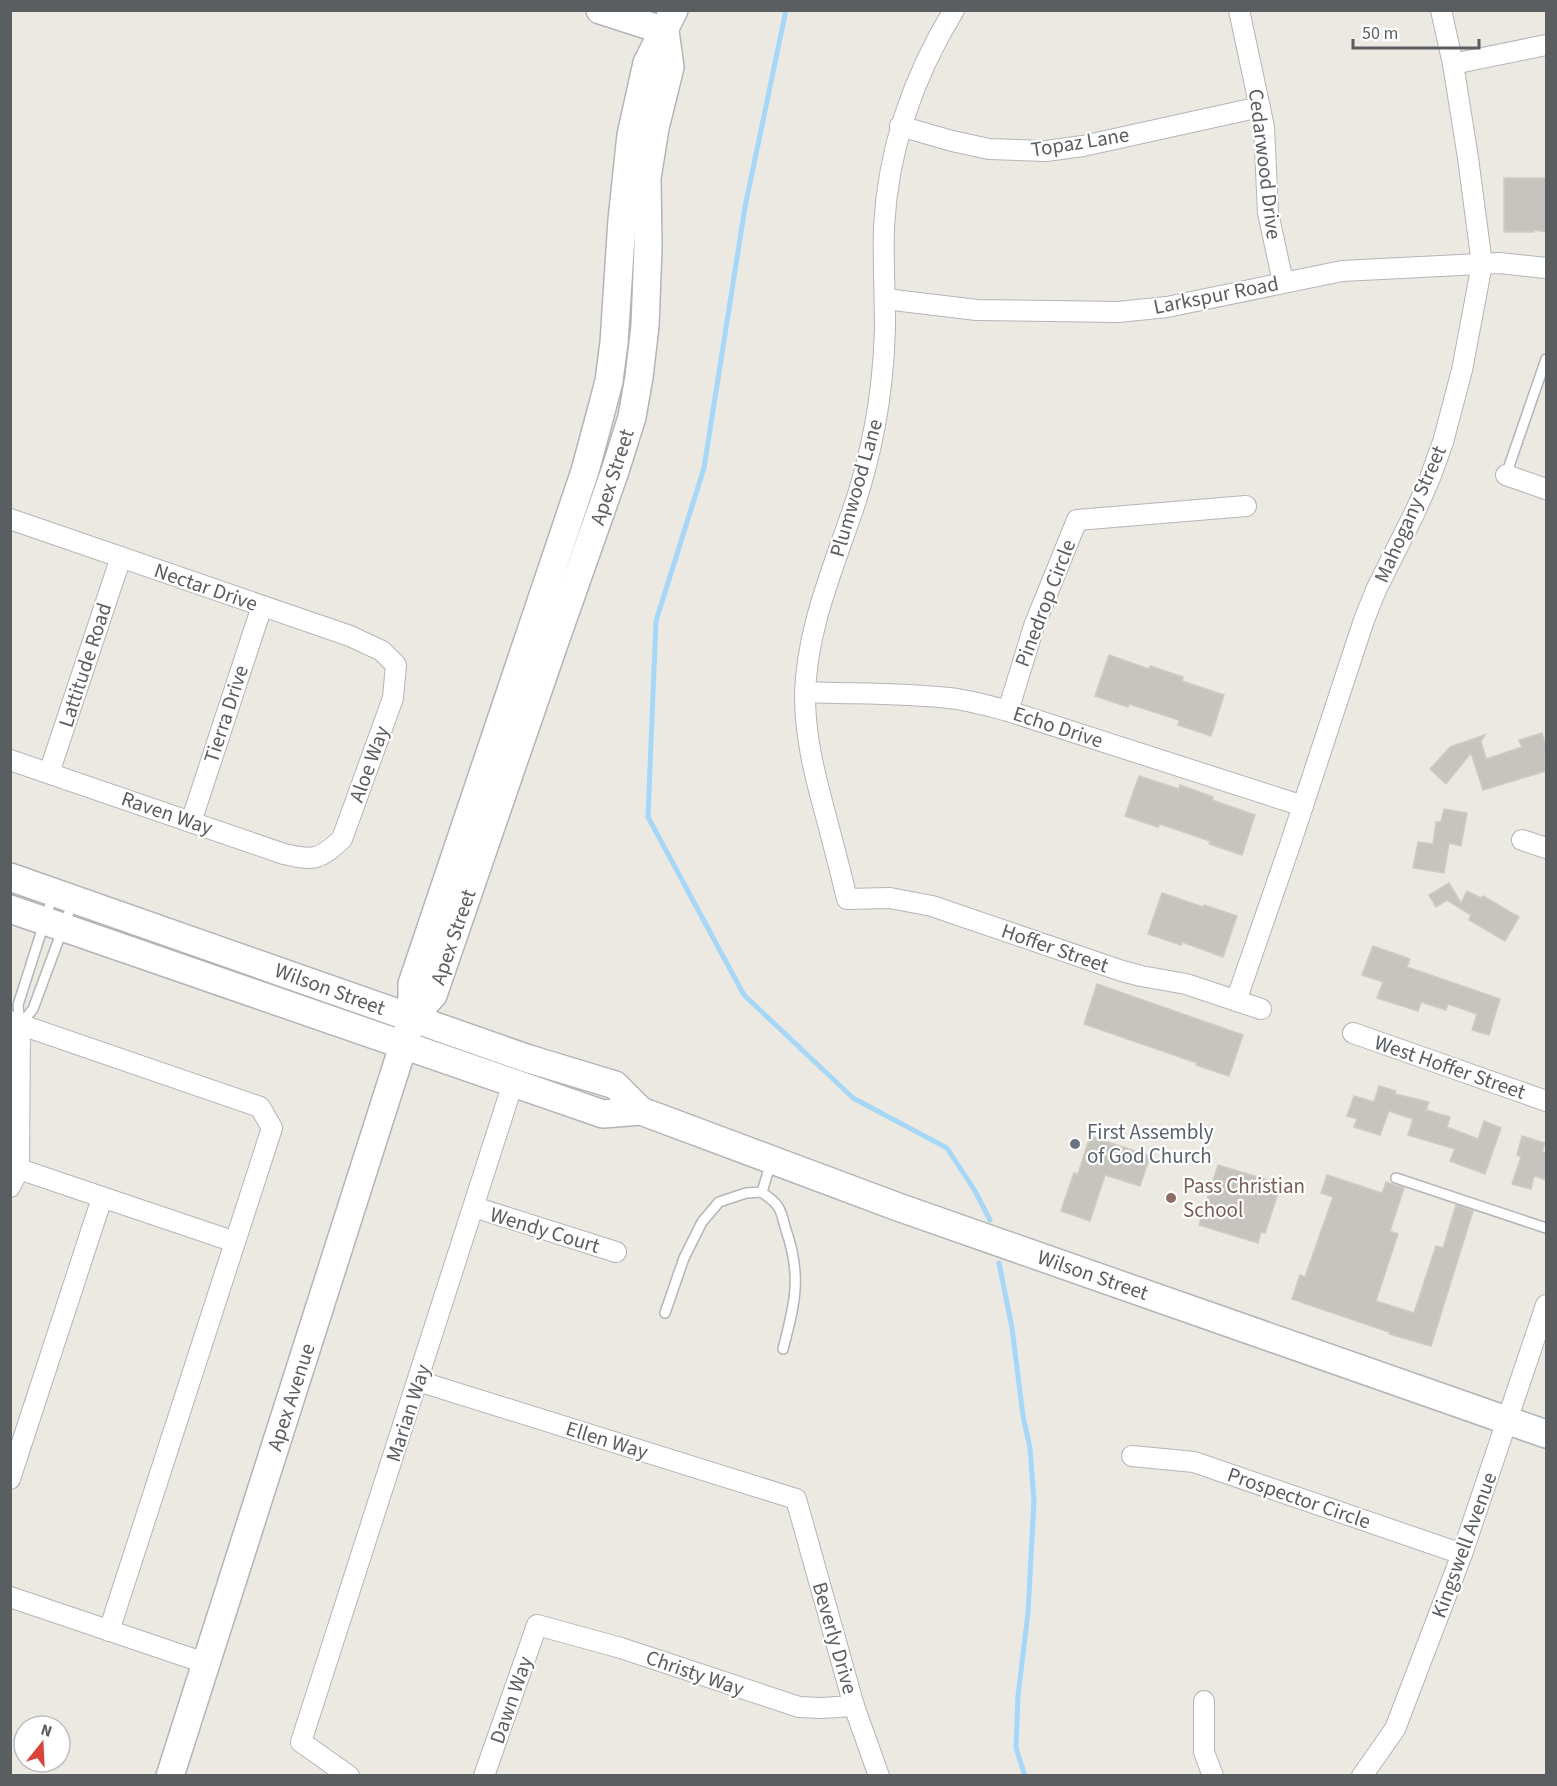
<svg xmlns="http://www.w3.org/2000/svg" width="1557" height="1786" font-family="'Source Sans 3',sans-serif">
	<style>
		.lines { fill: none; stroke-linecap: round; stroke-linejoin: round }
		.stream { stroke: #a7d7f6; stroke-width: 5 }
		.building { fill: #c7c4bf; stroke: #d0cbc1; stroke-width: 1.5 }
		.lane-casing { stroke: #b3b5b8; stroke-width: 12 }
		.street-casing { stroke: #b3b5b8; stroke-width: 22 }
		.secondary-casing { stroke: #b1b5b8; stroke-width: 30 }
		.lane { stroke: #fff; stroke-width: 9 }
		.street { stroke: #fff; stroke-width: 20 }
		.secondary { stroke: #fff; stroke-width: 27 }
		.worship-dot { fill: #6b7280; stroke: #fff; stroke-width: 2 }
		.education-dot { fill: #8d6e63; stroke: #fff; stroke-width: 2 }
		.labels { text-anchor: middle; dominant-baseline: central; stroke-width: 4.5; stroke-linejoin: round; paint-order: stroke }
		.street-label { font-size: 21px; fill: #5a5e61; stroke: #fff }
		.worship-label { font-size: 21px; fill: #5b616d; stroke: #fff; text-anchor: start }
		.education-label { font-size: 21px; fill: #785e54; stroke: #fff; text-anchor: start }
	</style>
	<rect width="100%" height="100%" fill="#ece9e2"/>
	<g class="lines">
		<g class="stream">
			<path d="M786 10 745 207 704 468 656 621 648 817 744 995 853 1098 947 1148 975 1191 990 1220"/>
			<path d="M999 1263 1012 1328 1023 1416 1030 1448 1034 1501 1028 1613 1018 1696 1016 1748 1025 1776"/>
		</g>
	</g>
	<g class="building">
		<path d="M1504 178H1546V232L1534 230V232H1504Z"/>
		<path d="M1109 655 1149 669 1150 666 1183 677 1182 681 1224 695 1211 736 1178 725 1179 720 1129 704 1128 707 1095 696Z"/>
		<path d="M1542 733 1546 746V756L1544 757 1546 771 1483 790 1471 753 1446 784 1430 769 1450 747 1485 735 1481 741 1486 759 1522 747 1519 740Z"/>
		<path d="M1139 776 1179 789 1180 785 1213 797 1212 800 1255 815 1242 855 1209 844 1210 841 1160 824 1158 827 1125 816Z"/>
		<path d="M1444 809 1467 813 1461 846 1449 843 1444 873 1413 868 1418 842 1433 844 1436 822H1441Z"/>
		<path d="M1449 883 1461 903 1467 891 1481 898 1483 896 1519 917 1505 941 1469 920 1471 915 1447 900 1436 907 1429 895Z"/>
		<path d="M1162 893 1203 907 1204 905 1237 916 1223 957 1182 942 1181 945 1148 934Z"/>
		<path d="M1373 946 1410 959 1407 967 1500 999 1489 1035 1472 1030 1477 1014 1448 1004 1446 1010 1421 1002 1418 1011 1377 998 1383 982 1362 975Z"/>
		<path d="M1097 984 1243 1035 1229 1076 1196 1065 1197 1063 1084 1024Z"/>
		<path d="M1379 1086 1396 1091 1395 1094 1429 1102 1426 1110 1450 1117 1447 1127 1478 1139 1484 1121 1501 1128 1485 1174 1450 1161 1455 1149 1408 1135 1413 1119 1389 1111 1380 1135 1354 1127 1357 1119 1347 1116 1354 1096 1374 1102Z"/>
		<path d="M1090 1136 1150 1156 1140 1186 1105 1175 1090 1221 1061 1211 1074 1173 1078 1174Z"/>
		<path d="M1522 1136 1545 1143 1542 1152 1546 1153V1180L1534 1176 1531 1189 1512 1184 1521 1157 1517 1155Z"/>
		<path d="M1218 1165 1281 1184 1265 1233 1261 1232 1258 1243 1199 1225Z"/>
		<path d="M1327 1175 1382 1193 1386 1182 1404 1188 1390 1231 1398 1234 1376 1301 1414 1313 1436 1246 1443 1248 1456 1205 1473 1211 1431 1346 1389 1334V1332L1292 1299 1300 1275 1305 1277 1333 1197 1321 1193Z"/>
	</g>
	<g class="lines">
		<defs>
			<g id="lane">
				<path d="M1506 475 1546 359"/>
				<path d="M53 895 18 1005 20 1025 33 1009 73 901"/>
				<path d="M1396 1178 1546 1228"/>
				<path d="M762 1192C766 1196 772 1199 776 1204 782 1210 783 1221 786 1230 802 1276 795 1303 783 1349"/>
				<path d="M665 1313 684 1258 702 1222 719 1202 746 1193 762 1192 771 1162"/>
			</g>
			<g id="street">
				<path d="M954 10C913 77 888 149 884 227 883 261 885 295 885 329 884 361 881 393 875 425 869 457 861 488 850 518 830 576 806 634 805 696 805 735 814 772 824 809 832 839 840 869 847 899L890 898 932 906 1122 971 1141 976 1186 984 1261 1009"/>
				<path d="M1239 10 1264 127 1268 213 1283 282"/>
				<path d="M1453 64 1546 45"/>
				<path d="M900 126 952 141 989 149 1046 151 1083 146 1260 107"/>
				<path d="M885 299 977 310 1118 312 1167 307 1342 271 1499 263 1546 268"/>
				<path d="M1506 475 1546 489"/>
				<path d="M10 519 350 636 382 651 396 665 393 698 342 839C319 860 315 861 284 854L10 760"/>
				<path d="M805 692C853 694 901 693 949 698 969 700 988 706 1008 711L1303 806"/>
				<path d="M1008 711 1034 626 1077 520 1246 506"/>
				<path d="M49 773 121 557"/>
				<path d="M191 822 262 606"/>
				<path d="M1522 840 1546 848"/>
				<path d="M1236 1001 1290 845 1364 620 1376 590 1415 512 1430 478 1443 442 1462 370 1482 264 1468 158 1453 64 1441 10"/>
				<path d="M10 1021 260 1107 272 1128 109 1631"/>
				<path d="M1353 1033 1546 1101"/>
				<path d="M19 1169 235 1242"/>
				<path d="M10 1187 19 1169 20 1025"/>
				<path d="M474 1207 616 1252"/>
				<path d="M418 1381 796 1499 854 1706 879 1776"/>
				<path d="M1132 1456 1194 1462 1462 1554"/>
				<path d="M10 1479 102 1198"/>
				<path d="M10 1597 205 1663"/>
				<path d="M1204 1701V1752L1213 1776"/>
				<path d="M349 1776 301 1742 513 1083"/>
				<path d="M484 1776 537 1625 621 1648 799 1707 821 1708 854 1706"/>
				<path d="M1362 1776 1395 1729 1462 1554 1546 1305"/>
			</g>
			<g id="secondary">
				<path d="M600 10 665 31"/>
				<path d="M10 877 526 1058 615 1085 641 1111 898 1207 1546 1434"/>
				<path d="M10 909 603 1114 641 1111"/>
				<path d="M412 1018 433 995 555 641 615 471 632 417 639 377 645 326 648 247 647 178 655 128 670 67 665 31"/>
				<path d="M170 1776 412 1018V984L585 471 602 408 609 381 614 343 622 220 631 135 647 63 674 10"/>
			</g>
		</defs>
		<use href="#lane" class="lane-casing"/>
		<use href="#street" class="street-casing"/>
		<use href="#secondary" class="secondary-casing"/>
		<use href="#lane" class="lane"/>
		<use href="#street" class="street"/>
		<use href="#secondary" class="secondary"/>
	</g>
	<circle class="worship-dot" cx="1075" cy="1144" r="6"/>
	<circle class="education-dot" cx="1171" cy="1198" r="6"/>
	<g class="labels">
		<g class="street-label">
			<text transform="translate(1080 142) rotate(-9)">Topaz Lane</text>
			<text transform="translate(1265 164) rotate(83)">Cedarwood Drive</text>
			<text transform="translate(1216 295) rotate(-11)">Larkspur Road</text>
			<text transform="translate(612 477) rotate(-72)">Apex Street</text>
			<text transform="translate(856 488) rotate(-74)">Plumwood Lane</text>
			<text transform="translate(1410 514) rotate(-66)">Mahogany Street</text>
			<text transform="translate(206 587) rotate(19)">Nectar Drive</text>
			<text transform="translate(1045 603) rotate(-69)">Pinedrop Circle</text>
			<text transform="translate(85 665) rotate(-72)">Lattitude Road</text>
			<text transform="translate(226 714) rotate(-72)">Tierra Drive</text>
			<text transform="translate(1058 727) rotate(18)">Echo Drive</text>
			<text transform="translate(369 764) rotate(-70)">Aloe Way</text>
			<text transform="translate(167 813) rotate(19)">Raven Way</text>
			<text transform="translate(453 937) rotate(-71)">Apex Street</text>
			<text transform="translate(1055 948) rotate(19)">Hoffer Street</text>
			<text transform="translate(330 989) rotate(20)">Wilson Street</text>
			<text transform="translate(1450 1067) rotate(19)">West Hoffer Street</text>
			<text transform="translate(545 1230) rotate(17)">Wendy Court</text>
			<text transform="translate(1093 1275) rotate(19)">Wilson Street</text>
			<text transform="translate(291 1397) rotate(-72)">Apex Avenue</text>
			<text transform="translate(408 1413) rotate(-72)">Marian Way</text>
			<text transform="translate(607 1440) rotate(17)">Ellen Way</text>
			<text transform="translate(1299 1498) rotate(19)">Prospector Circle</text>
			<text transform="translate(1464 1545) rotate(-70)">Kingswell Avenue</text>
			<text transform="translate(835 1638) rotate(74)">Beverly Drive</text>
			<text transform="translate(695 1673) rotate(19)">Christy Way</text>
			<text transform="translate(511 1700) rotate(-71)">Dawn Way</text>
		</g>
		<g class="worship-label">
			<text x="1087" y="1132">First Assembly<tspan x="1087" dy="24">of God Church</tspan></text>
		</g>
		<g class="education-label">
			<text x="1183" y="1186">Pass Christian<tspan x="1183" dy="24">School</tspan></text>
		</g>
	</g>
	<rect width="1557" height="1786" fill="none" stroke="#5a5e61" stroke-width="24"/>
	<g transform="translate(42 1744) rotate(18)"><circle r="28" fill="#ffffff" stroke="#bdbfc0" stroke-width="1.5"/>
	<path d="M0-4.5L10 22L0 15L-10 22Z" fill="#d8433c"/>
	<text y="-9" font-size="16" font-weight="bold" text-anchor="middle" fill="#5a5e61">N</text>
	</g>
	<path d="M1353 39v9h126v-9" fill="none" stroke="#5a5e61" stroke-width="3"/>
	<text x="1362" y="39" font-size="18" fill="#5a5e61" stroke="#ffffff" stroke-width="4.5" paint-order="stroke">50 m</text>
</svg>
